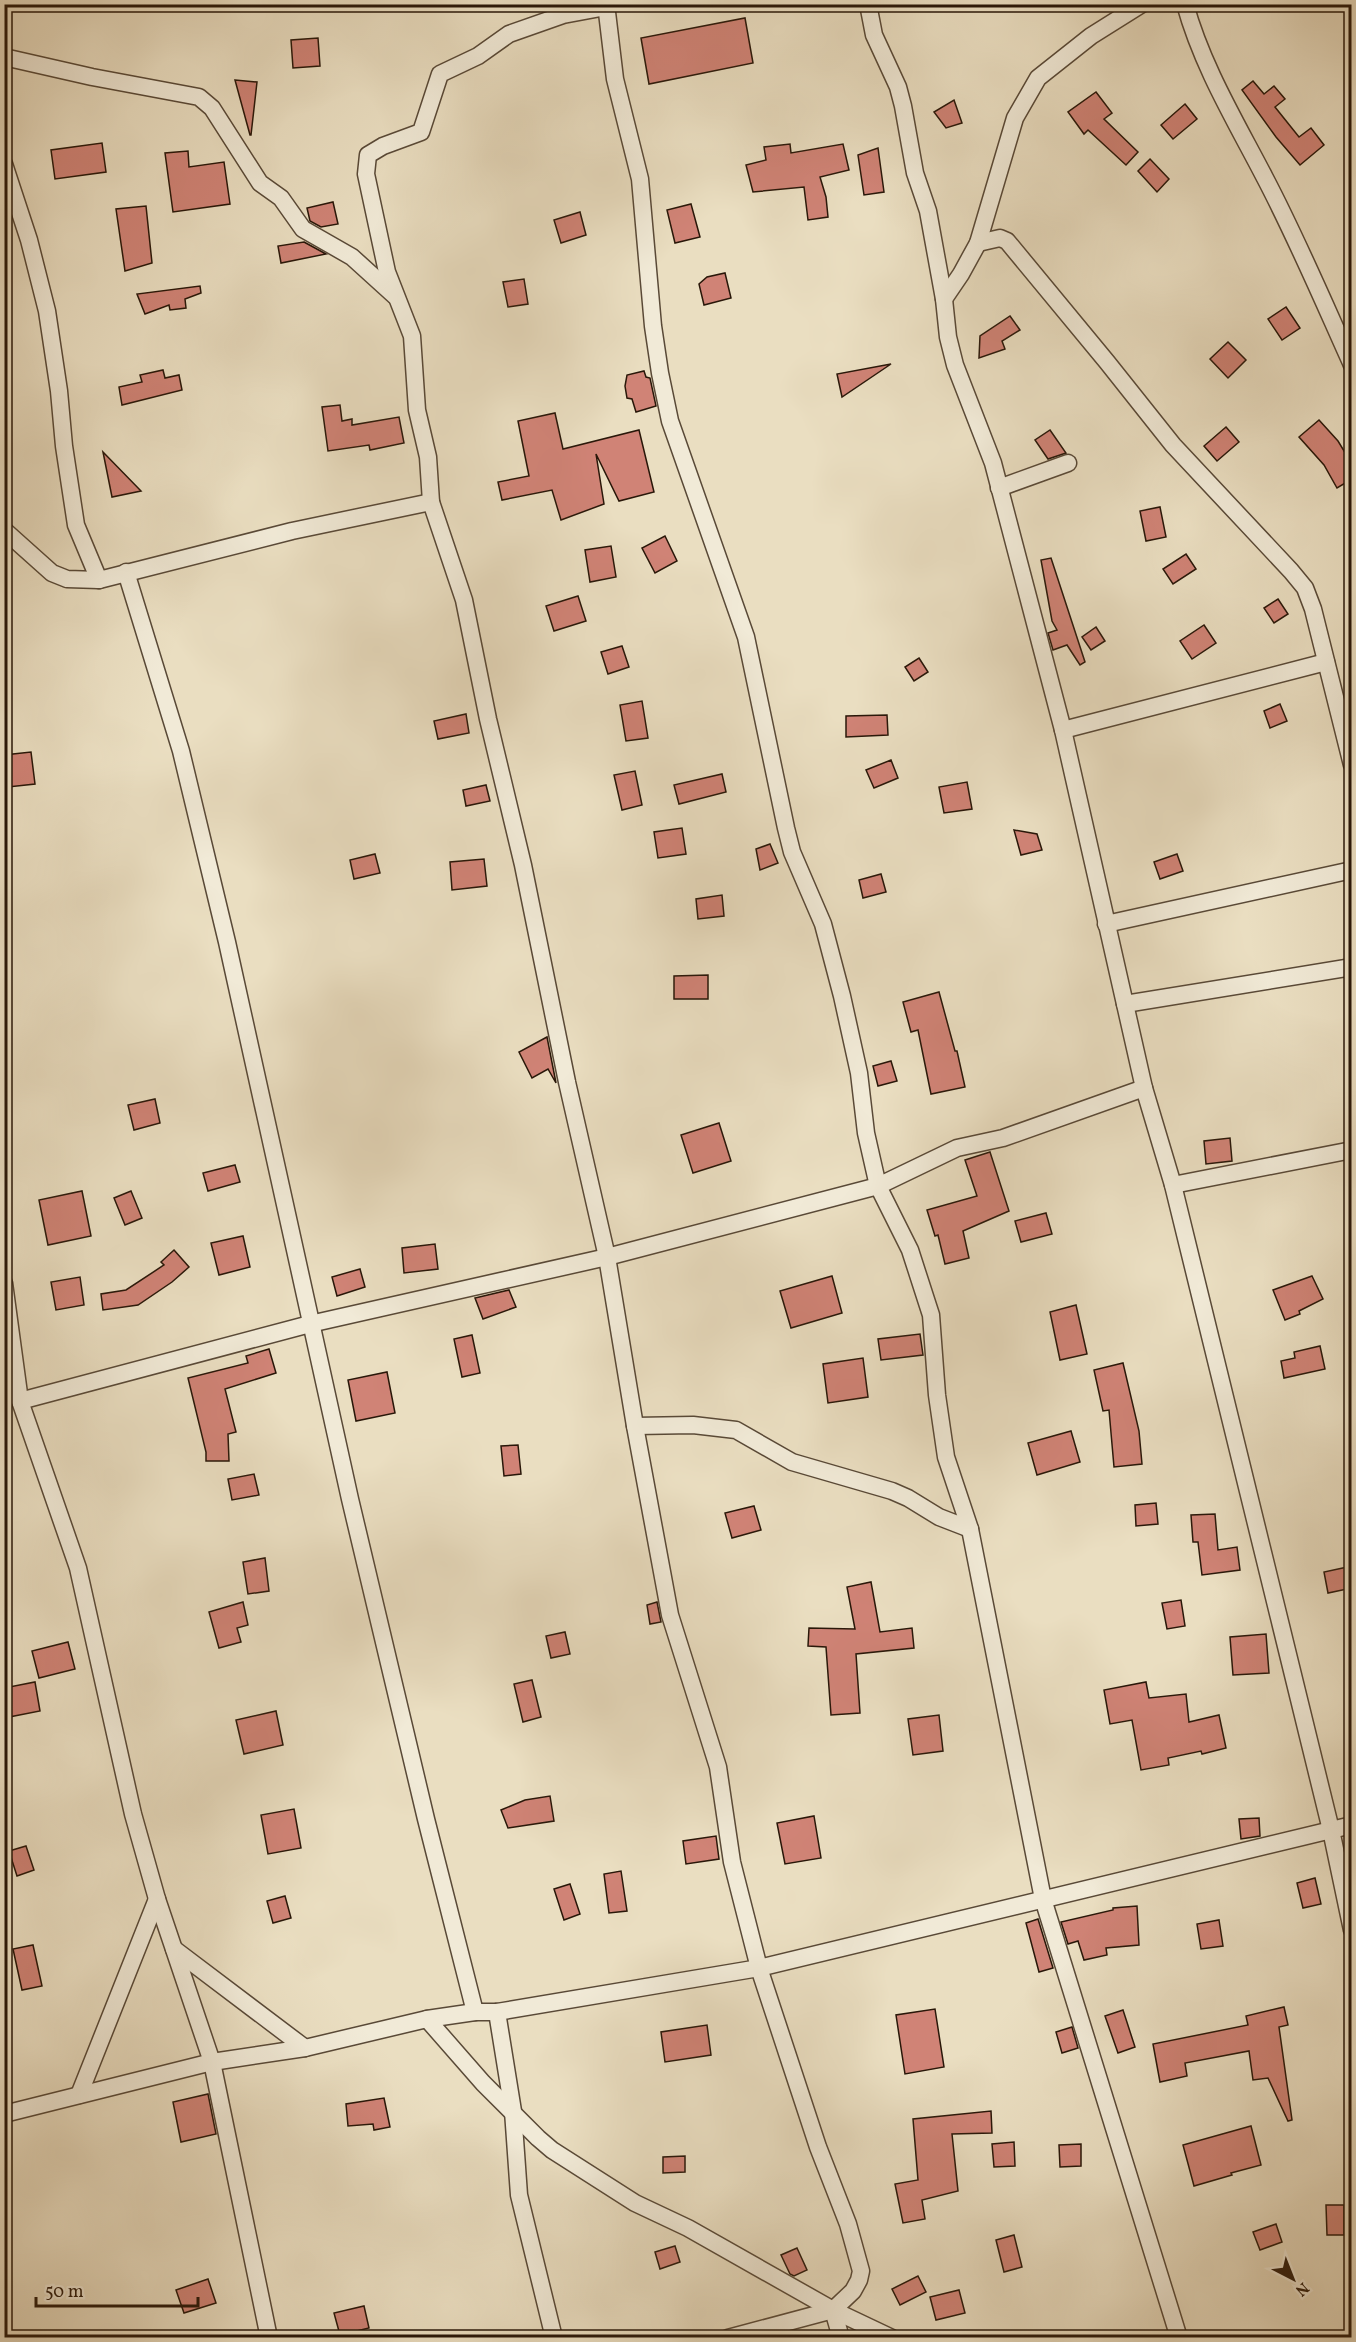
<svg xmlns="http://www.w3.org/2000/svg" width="1356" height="2342" font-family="Vollkorn,serif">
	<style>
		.building { fill: #d08376; stroke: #291709; stroke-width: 1.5 }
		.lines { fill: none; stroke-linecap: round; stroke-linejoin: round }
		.street-casing { stroke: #594937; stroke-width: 19 }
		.street { stroke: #f1ead7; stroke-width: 16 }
	</style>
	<rect width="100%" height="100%" fill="#eadec1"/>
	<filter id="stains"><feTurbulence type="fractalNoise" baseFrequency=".00333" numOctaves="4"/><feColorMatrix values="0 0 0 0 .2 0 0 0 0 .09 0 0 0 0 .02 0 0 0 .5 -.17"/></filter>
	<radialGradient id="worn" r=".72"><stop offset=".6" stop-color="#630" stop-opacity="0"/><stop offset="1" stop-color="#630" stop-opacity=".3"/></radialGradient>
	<g class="building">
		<path d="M745 18 753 63 649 84 641 38Z"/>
		<path d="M318 38 320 66 293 68 291 40Z"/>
		<path d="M235 80 257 82 251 135H250Z"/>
		<path d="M1253 81 1264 94 1274 86 1285 99 1275 107 1299 137 1311 128 1324 145 1300 165 1276 137 1242 90Z"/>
		<path d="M1096 92 1112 113 1104 119 1138 152 1126 165 1088 130 1084 134 1068 112Z"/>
		<path d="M954 100 962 123 946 128 934 112Z"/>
		<path d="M1185 104 1197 119 1173 139 1161 125Z"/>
		<path d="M102 143 106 172 55 179 51 150Z"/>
		<path d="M790 144 791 153 843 144 849 170 820 177 826 197 828 217 808 220 804 187 753 192 746 165 766 160 764 147Z"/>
		<path d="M878 148 884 192 864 195 858 155Z"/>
		<path d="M188 151 189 167 224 162 230 204 173 212 165 153Z"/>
		<path d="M1150 159 1169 179 1157 192 1138 171Z"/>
		<path d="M333 202 338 224 321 227 310 221 307 208Z"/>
		<path d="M691 204 700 237 675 243 667 210Z"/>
		<path d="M146 206 152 263 125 271 116 209Z"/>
		<path d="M580 212 586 235 561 243 554 220Z"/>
		<path d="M304 242 326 254 281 263 278 246Z"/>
		<path d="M725 273 731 298 704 305 699 284 707 277Z"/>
		<path d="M524 279 528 304 508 307 503 282Z"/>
		<path d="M200 286 201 293 185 299 186 308 170 310 169 305 145 314 137 294Z"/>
		<path d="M1286 307 1300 328 1282 340 1268 319Z"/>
		<path d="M1010 316 1020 330 1002 341 1005 349 979 358 980 336Z"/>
		<path d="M1228 342 1246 360 1228 378 1210 359Z"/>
		<path d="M891 364 842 397 837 374Z"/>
		<path d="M163 370 165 378 179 375 182 390 122 405 119 387 142 382 140 375Z"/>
		<path d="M644 371 646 377 650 378 656 406 636 412 632 399 627 398 625 386 627 375Z"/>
		<path d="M340 405 342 421 352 419V425L399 417 404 443 370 450 369 445 328 451 322 407Z"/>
		<path d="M555 413 563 449 639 430 654 492 619 501 596 454 604 504 561 520 552 490 502 500 498 482 529 476 518 421Z"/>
		<path d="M1319 420 1338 441 1352 464V479L1337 488 1324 465 1299 437Z"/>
		<path d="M1226 427 1239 442 1217 461 1204 446Z"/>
		<path d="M1050 430 1066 453 1048 459 1035 440Z"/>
		<path d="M103 452 141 491 112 497Z"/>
		<path d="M1160 507 1166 537 1146 541 1140 511Z"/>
		<path d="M665 536 677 561 655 573 642 548Z"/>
		<path d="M611 546 616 577 590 582 585 550Z"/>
		<path d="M1186 554 1196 569 1173 584 1163 569Z"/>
		<path d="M1051 558 1085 662 1080 665 1067 645 1053 650 1048 633 1057 630 1052 621 1041 560Z"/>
		<path d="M578 596 586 621 554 631 546 606Z"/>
		<path d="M1278 599 1288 614 1274 623 1264 608Z"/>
		<path d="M1204 625 1216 643 1192 659 1180 641Z"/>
		<path d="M1096 627 1105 641 1091 650 1082 637Z"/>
		<path d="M622 646 629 667 608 674 601 652Z"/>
		<path d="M919 658 928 672 914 681 905 667Z"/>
		<path d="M642 701 648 738 626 741 620 705Z"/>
		<path d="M1280 704 1287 721 1270 728 1264 711Z"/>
		<path d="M466 714 469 733 438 739 434 721Z"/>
		<path d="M887 715 888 735 846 737V716Z"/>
		<path d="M31 752 35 784 8 787 4 755Z"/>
		<path d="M891 760 898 778 874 788 866 770Z"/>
		<path d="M635 771 642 805 622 810 614 775Z"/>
		<path d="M722 774 726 792 679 804 674 785Z"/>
		<path d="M967 782 972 809 944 813 939 787Z"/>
		<path d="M486 785 490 801 466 806 463 790Z"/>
		<path d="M682 828 686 854 658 858 654 832Z"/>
		<path d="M1014 830 1037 834 1042 850 1021 855Z"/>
		<path d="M770 844 778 863 760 870 756 849Z"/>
		<path d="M375 854 380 873 354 879 350 860Z"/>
		<path d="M1177 854 1183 871 1160 879 1154 862Z"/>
		<path d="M484 859 487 886 452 890 450 862Z"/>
		<path d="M881 874 886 892 863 898 859 880Z"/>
		<path d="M722 895 724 916 698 919 696 899Z"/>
		<path d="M708 975V999H674V976Z"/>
		<path d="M939 992 955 1051H957L965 1087 931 1094 918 1030 911 1032 903 1002Z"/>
		<path d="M547 1037 556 1083 548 1069 532 1078 519 1052Z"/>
		<path d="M891 1061 897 1081 878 1086 873 1066Z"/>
		<path d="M155 1099 160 1123 134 1130 128 1105Z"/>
		<path d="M719 1123 731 1161 693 1173 681 1135Z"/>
		<path d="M1230 1138 1232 1161 1206 1164 1204 1141Z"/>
		<path d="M990 1152 1009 1211 963 1231 969 1258 945 1264 938 1235 935 1236 927 1210 977 1196 965 1160Z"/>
		<path d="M235 1165 240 1182 208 1191 203 1173Z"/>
		<path d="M82 1191 91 1236 48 1245 39 1200Z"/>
		<path d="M131 1191 142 1218 125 1225 114 1198Z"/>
		<path d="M1046 1213 1052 1234 1021 1242 1015 1221Z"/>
		<path d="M243 1236 250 1267 219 1275 211 1243Z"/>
		<path d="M435 1244 438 1269 404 1273 402 1248Z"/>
		<path d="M174 1250 189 1267 172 1282 138 1305 103 1310 101 1294 126 1290 164 1265 161 1262Z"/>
		<path d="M360 1269 365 1287 337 1296 332 1277Z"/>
		<path d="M832 1276 842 1313 791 1328 780 1291Z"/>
		<path d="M1312 1276 1323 1299 1299 1311 1300 1314 1285 1320 1273 1290Z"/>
		<path d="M80 1277 84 1305 56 1310 51 1282Z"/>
		<path d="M509 1290 516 1307 483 1319 475 1298Z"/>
		<path d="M1076 1305 1087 1354 1060 1360 1050 1312Z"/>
		<path d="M920 1334 923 1355 881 1360 878 1339Z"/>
		<path d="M472 1335 480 1373 462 1377 454 1339Z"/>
		<path d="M1320 1346 1325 1369 1284 1378 1281 1361 1295 1358 1294 1352Z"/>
		<path d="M269 1349 276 1373 225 1389 236 1432 228 1434 229 1461H206V1452L188 1378 248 1363 246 1356Z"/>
		<path d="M863 1358 868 1397 828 1403 823 1364Z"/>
		<path d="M1123 1363 1139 1431 1142 1464 1114 1467 1109 1410 1103 1411 1094 1370Z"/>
		<path d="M387 1372 395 1413 356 1421 348 1380Z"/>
		<path d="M1071 1431 1080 1462 1037 1475 1028 1443Z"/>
		<path d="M518 1445 521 1474 504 1476 501 1446Z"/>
		<path d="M254 1474 259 1495 232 1500 228 1479Z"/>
		<path d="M1156 1503 1158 1524 1136 1526 1135 1505Z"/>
		<path d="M754 1506 761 1530 732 1538 725 1513Z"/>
		<path d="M1215 1514 1218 1550 1237 1547 1240 1570 1202 1575 1198 1542H1193L1191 1515Z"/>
		<path d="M265 1558 269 1591 248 1594 243 1562Z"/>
		<path d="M1352 1566V1588L1328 1593 1324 1572Z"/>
		<path d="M871 1582 880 1632 912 1628 914 1648 856 1654 860 1713 831 1715 826 1647 808 1646 809 1628 855 1629 847 1587Z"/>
		<path d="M1181 1600 1185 1626 1167 1629 1162 1603Z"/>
		<path d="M243 1602 248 1625 237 1628 241 1642 219 1648 209 1612Z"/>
		<path d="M657 1602 661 1622 650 1624 647 1605Z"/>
		<path d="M565 1632 570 1654 551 1658 546 1636Z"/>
		<path d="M1266 1634 1269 1673 1233 1675 1230 1637Z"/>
		<path d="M68 1642 75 1669 39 1678 32 1651Z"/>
		<path d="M532 1680 541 1717 523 1722 514 1684Z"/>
		<path d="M35 1682 40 1711 4 1718V1688Z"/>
		<path d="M1146 1682 1149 1698 1186 1694 1189 1722 1219 1715 1226 1748 1202 1754 1201 1751 1168 1758 1169 1765 1141 1770 1132 1720 1110 1724 1104 1690Z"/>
		<path d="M276 1711 283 1745 244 1754 236 1720Z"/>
		<path d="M939 1715 943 1751 913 1755 908 1719Z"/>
		<path d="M550 1796 554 1821 508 1828 501 1810 525 1800Z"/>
		<path d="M294 1809 301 1848 268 1854 261 1815Z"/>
		<path d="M814 1816 821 1858 785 1864 777 1823Z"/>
		<path d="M1259 1818 1260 1836 1241 1839 1239 1819Z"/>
		<path d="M716 1836 719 1859 686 1864 683 1841Z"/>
		<path d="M26 1846 34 1870 17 1876 9 1851Z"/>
		<path d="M621 1871 627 1911 609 1913 604 1874Z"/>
		<path d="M1315 1878 1321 1904 1303 1908 1297 1883Z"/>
		<path d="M570 1884 580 1914 564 1920 554 1889Z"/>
		<path d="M285 1896 291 1918 273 1923 267 1901Z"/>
		<path d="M1137 1906 1139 1945 1106 1948 1107 1955 1084 1960 1078 1941 1068 1944 1061 1922 1113 1910V1908Z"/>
		<path d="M1038 1919 1053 1968 1039 1972 1026 1923Z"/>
		<path d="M1219 1920 1223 1946 1201 1949 1197 1924Z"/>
		<path d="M33 1945 42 1986 22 1990 13 1949Z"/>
		<path d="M1284 2007 1288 2025 1279 2027 1292 2120 1288 2121 1268 2078 1253 2080 1249 2051 1185 2063 1187 2076 1160 2082 1153 2044 1248 2025 1246 2016Z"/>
		<path d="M935 2009 944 2067 905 2074 896 2015Z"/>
		<path d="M1123 2010 1135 2047 1118 2053 1105 2016Z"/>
		<path d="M707 2025 711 2055 665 2062 661 2032Z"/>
		<path d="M1072 2027 1078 2048 1062 2053 1056 2032Z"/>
		<path d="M208 2094 216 2134 181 2142 173 2102Z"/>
		<path d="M384 2098 390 2127 374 2130 373 2124 348 2126 346 2104Z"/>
		<path d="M991 2111 992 2133 952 2134 958 2191 922 2200 925 2219 903 2223 895 2184 918 2180 913 2119Z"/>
		<path d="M1251 2126 1261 2165 1231 2173 1232 2175 1194 2186 1183 2145Z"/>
		<path d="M1014 2142 1015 2166 994 2167 992 2144Z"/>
		<path d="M1081 2144V2166L1060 2167 1059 2145Z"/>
		<path d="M685 2156V2172L663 2173V2157Z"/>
		<path d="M1326 2205H1344V2235H1327Z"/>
		<path d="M1276 2224 1282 2242 1260 2250 1253 2232Z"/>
		<path d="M1014 2235 1022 2267 1004 2272 996 2240Z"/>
		<path d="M675 2246 680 2262 660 2269 655 2252Z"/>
		<path d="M797 2248 807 2270 794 2276 790 2274 781 2255Z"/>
		<path d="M918 2276 926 2292 900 2305 892 2289Z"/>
		<path d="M208 2279 216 2303 184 2313 176 2290Z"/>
		<path d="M959 2290 965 2313 936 2320 930 2297Z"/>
		<path d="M364 2306 369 2328 340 2335 334 2313Z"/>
	</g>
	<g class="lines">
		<defs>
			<g id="street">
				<path d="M606 4 615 79 640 179 653 326 660 373 670 421 746 637 786 828 792 852 823 924 842 996 859 1073 866 1133 878 1186 910 1250 931 1315 937 1395 946 1457 970 1529 1043 1899 1179 2338"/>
				<path d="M868 4 874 35 898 87 903 106 915 173 928 211 944 299 948 337 955 365 993 463 1063 730 1144 1088 1173 1185 1331 1830 1352 1930"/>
				<path d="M1185 4C1202 66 1236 122 1265 178 1297 239 1324 303 1352 365"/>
				<path d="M606 7 563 15 509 34 478 56 440 74 421 132 383 146 368 155 366 174 387 272 412 336 417 410 428 457 431 502 464 600 488 719 523 865 567 1082 607 1257 635 1426 670 1615 718 1767 732 1862 759 1968 818 2147 848 2224 861 2271 859 2280 853 2291 833 2310 728 2338"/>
				<path d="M4 57 92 77 199 97 212 108 260 183 281 198 303 229 352 257 395 296"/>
				<path d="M4 164 29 240 47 311 59 391 64 446 76 525 99 580"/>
				<path d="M978 243 1000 238 1007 241 1107 362 1173 445 1291 571 1305 588 1313 609 1352 765"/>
				<path d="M944 299 961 274 978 243 1015 118 1038 78 1091 36 1142 4"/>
				<path d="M999 488 1068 463"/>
				<path d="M4 530 52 573 67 579 99 580 292 531 431 502"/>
				<path d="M126 572 181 751 227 942 350 1499 426 1819 475 2012"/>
				<path d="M1063 730 1326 662"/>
				<path d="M1106 924 1352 870"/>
				<path d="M1125 1004 1352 967"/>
				<path d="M1173 1185 1352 1150"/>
				<path d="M4 1283 20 1401 78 1568 133 1814 157 1899 212 2062 269 2338"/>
				<path d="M20 1401 310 1324 607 1257 878 1186 957 1148 1003 1138 1144 1088"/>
				<path d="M635 1426 693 1425 736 1430 792 1462 892 1491 908 1498 939 1517 970 1529"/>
				<path d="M174 1949 305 2048"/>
				<path d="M497 2012 513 2111 519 2195 554 2338"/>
				<path d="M427 2019 483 2083 538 2138 552 2150 635 2203 688 2228 833 2310 892 2338"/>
				<path d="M79 2095 157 1899"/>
				<path d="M4 2114 212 2062 305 2048 427 2019 475 2012H497L759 1968 1352 1825"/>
				<path d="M833 2310 841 2338"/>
			</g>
		</defs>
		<use href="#street" class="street-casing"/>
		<use href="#street" class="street"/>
	</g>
	<rect width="1356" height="2342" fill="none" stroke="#eadec1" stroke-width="24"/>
	<rect x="6" y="6" width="1344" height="2330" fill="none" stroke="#291709" stroke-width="3"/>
	<rect x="12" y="12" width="1332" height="2318" fill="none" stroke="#291709" stroke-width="1.5"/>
	<g transform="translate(1293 2279) rotate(138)" stroke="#f1ead7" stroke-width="4.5" paint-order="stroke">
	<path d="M0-4.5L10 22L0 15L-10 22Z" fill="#291709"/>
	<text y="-9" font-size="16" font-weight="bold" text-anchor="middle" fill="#291709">N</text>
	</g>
	<path d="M36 2297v9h162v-9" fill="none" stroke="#291709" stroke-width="3"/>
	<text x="45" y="2297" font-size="18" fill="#291709" stroke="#f1ead7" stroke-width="4.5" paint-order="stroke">50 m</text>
	<rect width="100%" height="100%" filter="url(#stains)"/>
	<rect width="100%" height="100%" fill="url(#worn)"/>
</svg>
